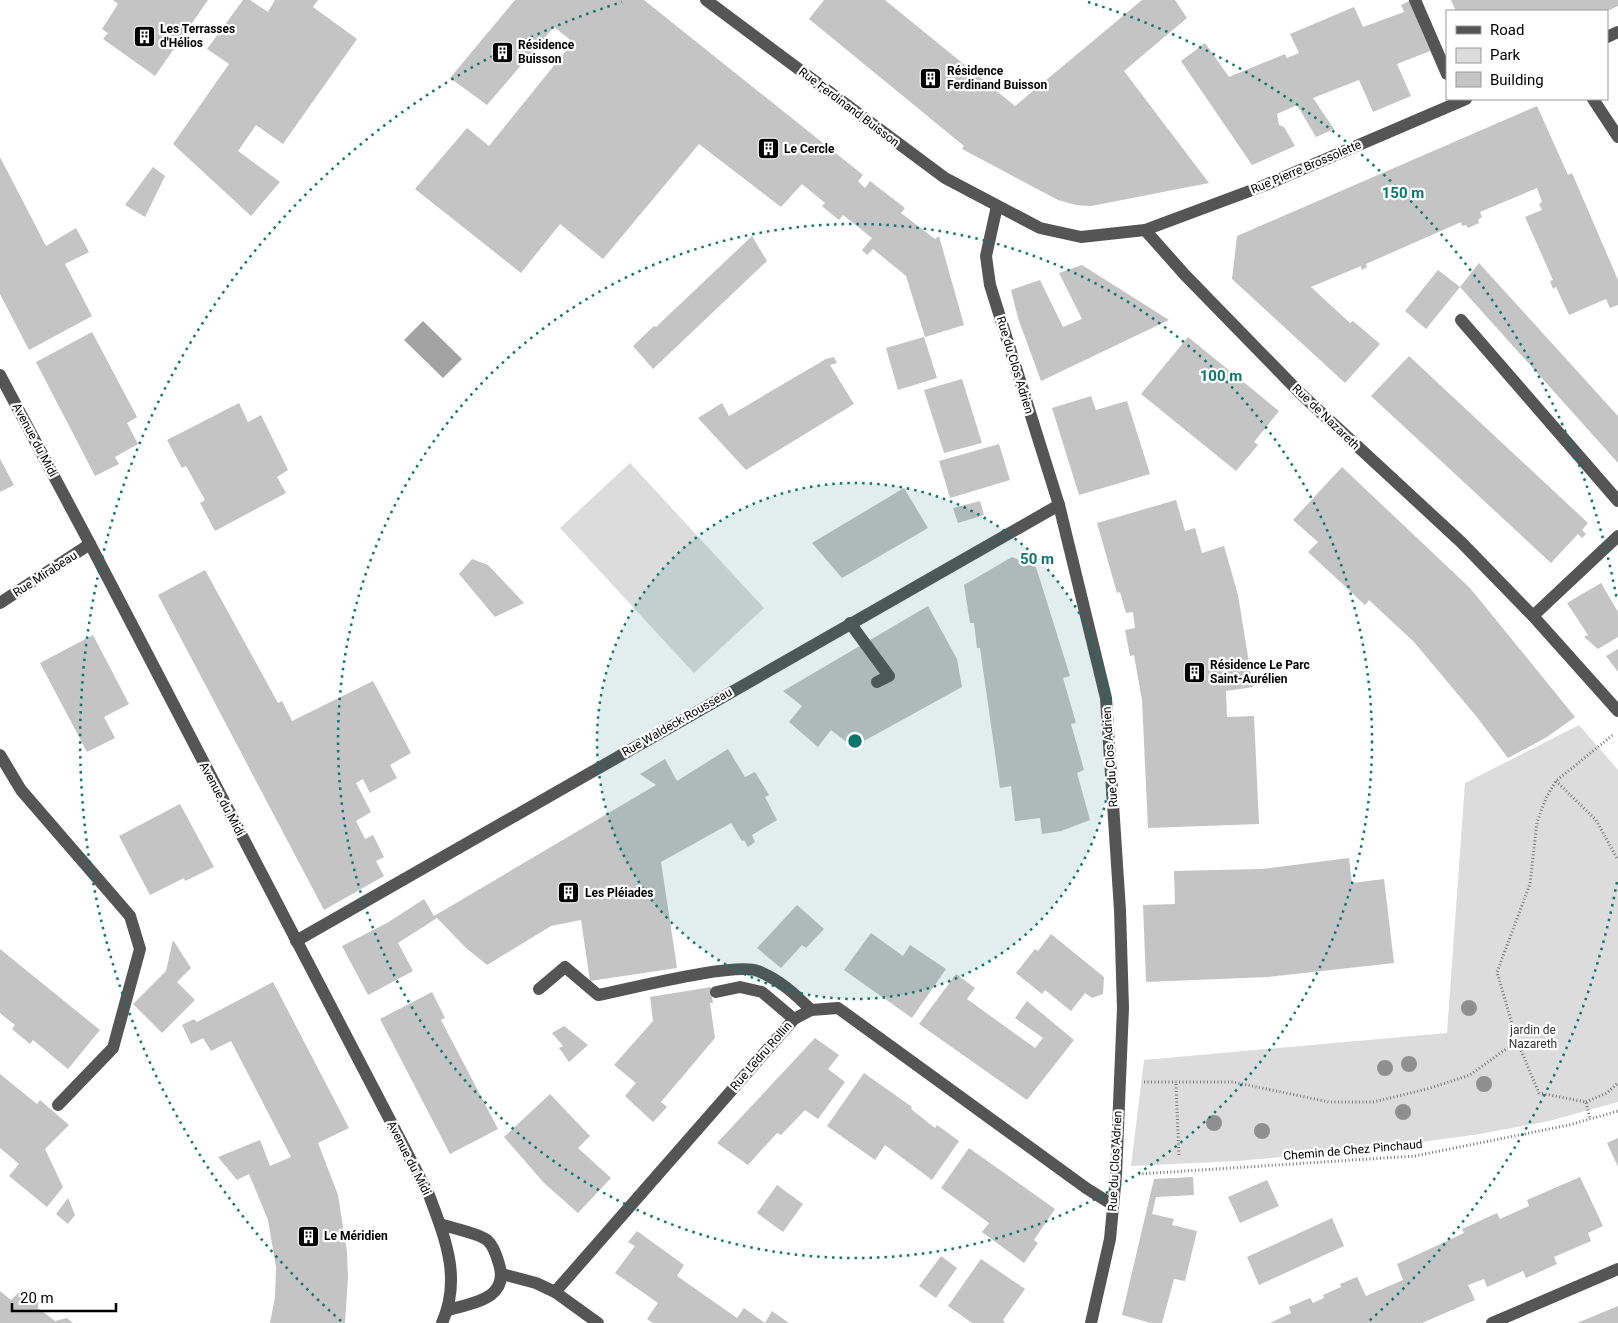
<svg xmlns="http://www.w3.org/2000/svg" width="1618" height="1323" font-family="Roboto,sans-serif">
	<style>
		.green { fill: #dcdcdc }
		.water { fill: #a3a3a3 }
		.building { fill: #c4c4c4 }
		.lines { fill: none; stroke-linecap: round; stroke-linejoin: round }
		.path { stroke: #777; stroke-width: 3; stroke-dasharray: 1 2.5; stroke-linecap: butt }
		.minor { stroke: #555; stroke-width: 12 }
		.tree { fill: #8f8f8f }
		.ring { fill: none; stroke: #0f766e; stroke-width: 2.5; stroke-dasharray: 2.5 5 }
		.labels { text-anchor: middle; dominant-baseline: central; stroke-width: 4.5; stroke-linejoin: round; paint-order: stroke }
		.poi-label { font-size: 12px; font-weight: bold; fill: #000; stroke: #fff; text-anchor: start }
		.street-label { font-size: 12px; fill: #000; stroke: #fff }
		.park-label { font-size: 12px; fill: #333; stroke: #fff }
		.centre { fill: #0f766e; stroke: #fff; stroke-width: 2.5 }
		.ring-label { font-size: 15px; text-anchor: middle; font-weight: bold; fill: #0f766e; stroke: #fff; stroke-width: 4.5; stroke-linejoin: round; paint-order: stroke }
	</style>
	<rect width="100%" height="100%" fill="#fff"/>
	<g class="green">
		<path d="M630 463 764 608 694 673 560 528Z"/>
		<path d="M1579 725 1618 770V1102L1549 1121 1480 1134 1393 1146 1238 1161 1131 1166 1144 1060 1447 1033 1465 783Z"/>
	</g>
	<path class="water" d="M423 321 462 359 443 378 404 340Z"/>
	<g class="building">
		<path d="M113 0H208L155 76 103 39 108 33 102 29 118 4Z"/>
		<path d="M243 0H250L268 12 275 0H318L313 7 357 39 283 144 256 125 238 151 280 182 251 216 173 144 229 64 207 49Z"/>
		<path d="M515 0H644L863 175 858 181 865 188 870 181 905 208 901 213 935 239 939 236 964 325 925 337 906 276 873 249 867 255 862 250 872 238 843 215 839 220 822 206 825 203 802 184 781 207 699 144 603 259 560 224 521 273 415 189 467 128 489 146 573 42 554 27 487 105 450 78Z"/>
		<path d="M824 0H885L1015 106 1142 0H1175L1187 18 1124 71 1209 183 1091 206 1076 205 1058 200 962 149 964 146 809 19Z"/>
		<path d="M1451 0H1618V6L1607 11H1456Z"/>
		<path d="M1409 1 1430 51 1397 64 1411 96 1373 112 1359 80 1313 98 1334 129 1316 137 1297 105 1277 114 1279 125 1284 127 1295 146 1252 165 1181 61 1205 43 1229 77 1285 54 1287 58 1299 53 1290 34 1354 7 1363 27 1404 12 1401 5Z"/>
		<path d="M1537 106 1568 175 1572 173 1618 280V305L1610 308 1606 299 1569 315 1556 287 1553 289 1550 281 1553 280 1525 217 1542 210 1539 204 1542 202 1537 188 1480 212 1482 217 1478 220 1479 223 1468 228 1466 225 1462 226 1461 222 1366 264 1367 267 1362 270 1361 266 1311 287 1350 323 1353 321 1380 344 1345 383 1232 279 1237 236Z"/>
		<path d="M0 157 46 246 76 228 89 252 65 264 92 316 29 350 0 294Z"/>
		<path d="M153 167 165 176 145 217 125 205Z"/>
		<path d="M752 236 767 261 653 369 633 346 654 326 656 327Z"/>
		<path d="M1479 263 1618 416V463L1460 287Z"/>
		<path d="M1082 265 1169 320 1041 381 1018 318 1011 290 1040 280 1063 327 1082 319 1059 273Z"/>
		<path d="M1438 270 1460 287 1426 329 1405 311Z"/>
		<path d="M92 332 137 417 127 423 138 444 115 457 119 464 95 476 36 362Z"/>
		<path d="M924 337 937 378 898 390 886 348Z"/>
		<path d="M1188 337 1279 411 1254 442 1258 445 1236 471 1141 394Z"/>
		<path d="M1409 356 1588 523 1582 530 1586 534 1582 538 1578 534 1551 563 1371 396Z"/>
		<path d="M834 357 837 363 830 365 854 404 746 470 698 418 722 403 729 416 826 359Z"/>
		<path d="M962 379 982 443 944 453 924 390Z"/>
		<path d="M1091 396 1096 410 1127 401 1150 474 1079 495 1052 408Z"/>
		<path d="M239 403 248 422 261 415 288 470 277 477 286 493 215 531 200 503 205 500 186 466 182 468 167 440Z"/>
		<path d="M999 444 1010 480 950 498 939 461Z"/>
		<path d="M0 459 14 485 0 492Z"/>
		<path d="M1342 467 1470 588 1575 717 1547 737 1508 758 1476 716 1414 642 1369 600 1365 605 1308 552 1318 542 1293 520Z"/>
		<path d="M904 488 928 528 842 578 812 543Z"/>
		<path d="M1176 500 1185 531 1195 528 1202 553 1224 546 1238 595 1253 687 1226 691 1227 717 1254 716 1259 824 1148 828 1142 700 1134 655 1130 656 1125 630 1135 628 1133 612 1126 613 1120 592 1117 593 1097 523Z"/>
		<path d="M980 501 984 515 958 523 953 508Z"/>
		<path d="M1012 557 1036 567 1070 676 1063 678 1076 723 1071 724 1084 770 1077 773 1090 820 1061 831 1042 834 1040 818 1015 821 1011 786 1000 788 980 648H977L974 623H970L964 585Z"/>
		<path d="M472 559 488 565 524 603 495 617 459 574Z"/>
		<path d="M205 570 278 703 282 701 292 721 373 681 411 753 390 765 397 778 370 793 363 779 356 783 371 812 356 821 365 839 373 835 384 857 376 861 384 876 324 910 158 595Z"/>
		<path d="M1601 583 1618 612V637L1598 649 1584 637 1588 635 1567 603Z"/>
		<path d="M928 606 957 659 962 687 853 747 831 730 818 747 789 722 802 706 783 691Z"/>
		<path d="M93 635 129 704 104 717 115 738 87 752 40 663Z"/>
		<path d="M1618 649V672L1606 656Z"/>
		<path d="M728 749 745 777 755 772 769 795 765 797 777 820 752 835 755 842 748 847 744 840 742 841 731 823 661 862 677 968 590 981 581 920 551 926 487 965 466 948 437 918 398 943 413 971 368 995 342 946 387 923 424 899 434 916 656 785 640 774 665 759 677 781Z"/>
		<path d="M180 804 214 867 185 881 184 878 150 895 119 836Z"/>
		<path d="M1349 858 1352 883 1384 879 1394 963 1268 977 1146 982 1143 905 1175 904 1174 871 1261 869Z"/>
		<path d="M797 905 824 929 806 948 802 945 781 968 757 948Z"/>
		<path d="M871 933 903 956 910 945 946 969 912 1018 844 970Z"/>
		<path d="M1051 934 1104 977 1103 994 1092 998 1085 993 1071 1011 1045 990 1042 994 1016 973 1035 949 1038 951Z"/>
		<path d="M173 940 191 968 177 982 195 1000 162 1033 133 1004 166 971Z"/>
		<path d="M0 949 100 1030 68 1069 33 1040 30 1044 12 1029 15 1025 0 1013Z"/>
		<path d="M956 974 975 988 967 999 1035 1048 1043 1038 1015 1018 1027 1001 1074 1040 1027 1100 919 1024Z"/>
		<path d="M273 982 349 1128 318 1143 338 1195 347 1252 348 1277 345 1323H270L275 1297 276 1267 268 1220 249 1174 237 1180 218 1157 260 1140 270 1166 291 1157 231 1041 211 1051 203 1038 191 1044 182 1025 194 1019 197 1022Z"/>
		<path d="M711 987 713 1003H710L715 1038 661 1102 667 1107 653 1122 625 1096 636 1083 614 1065 653 1021 650 997Z"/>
		<path d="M432 992 445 1018 441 1020 498 1129 450 1154 380 1019Z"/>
		<path d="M564 1026 588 1045 569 1062 559 1048 563 1046 552 1033Z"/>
		<path d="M815 1038 839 1055 828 1069 845 1082 818 1119 805 1110 781 1135 777 1133 748 1165 717 1143Z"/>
		<path d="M864 1073 912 1107 911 1109 935 1128 937 1125 959 1141 932 1180 885 1145 875 1160 827 1126Z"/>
		<path d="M0 1074 37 1104 40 1100 69 1125 45 1149 63 1187 47 1207 9 1176 19 1164 0 1148Z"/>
		<path d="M550 1094 590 1136 578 1148 611 1178 578 1213 544 1183 504 1137Z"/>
		<path d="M1618 1138V1167L1607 1143Z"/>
		<path d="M969 1148 1055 1209 1034 1240 1038 1243 1024 1263 982 1232 989 1223 941 1188Z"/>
		<path d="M1193 1177 1194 1195 1156 1197 1152 1214 1174 1219 1172 1225 1197 1231 1185 1281 1174 1279 1162 1323H1151L1122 1315 1154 1179Z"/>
		<path d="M1580 1177 1603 1226 1588 1233 1591 1241 1554 1257 1557 1264 1526 1278 1523 1271 1487 1287 1484 1279 1468 1285 1475 1300 1422 1323H1270L1291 1313 1289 1307 1310 1298 1313 1303 1324 1298 1323 1295 1341 1287 1340 1284 1357 1277 1366 1296 1403 1280 1397 1264 1464 1233 1462 1229 1497 1213 1500 1219 1529 1206 1527 1200Z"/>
		<path d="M1267 1180 1279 1206 1240 1223 1228 1197Z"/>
		<path d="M777 1185 803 1204 783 1232 757 1213Z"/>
		<path d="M68 1198 75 1215 68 1224 56 1214Z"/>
		<path d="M1332 1218 1344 1246 1259 1285 1247 1257Z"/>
		<path d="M637 1231 684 1265 677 1276 737 1318 744 1308 765 1323 772 1311 789 1323H653L647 1319 658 1303 615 1273 635 1246 628 1242Z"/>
		<path d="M941 1256 957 1268 936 1298 919 1286Z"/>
		<path d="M981 1259 1025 1289 1003 1320 1005 1323H972L948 1306Z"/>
		<path d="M0 1291 11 1300 18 1293 27 1292 38 1301V1308L55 1321 67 1318 73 1323H0Z"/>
		<path d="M1618 1306V1323H1577L1601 1313Z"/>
	</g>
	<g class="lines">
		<g class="path">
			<path d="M1556 781 1596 820 1618 860"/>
			<path d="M1517 1041 1539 1093 1586 1102 1590 1119"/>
			<path d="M1144 1082H1233L1329 1102H1373L1427 1089 1470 1075 1517 1041 1497 972 1530 884 1537 822 1546 798 1556 781 1614 734"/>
			<path d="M1176 1084 1179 1157"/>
			<path d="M1586 1102 1607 1093 1618 1083"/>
			<path d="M1139 1174 1415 1156 1569 1125 1618 1111"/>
		</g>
		<g class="minor">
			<path d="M706 0 945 178 1040 228 1081 237 1145 230 1263 186 1466 99"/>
			<path d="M1415 0 1447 74"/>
			<path d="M1607 37 1618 32"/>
			<path d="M1593 99 1618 137"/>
			<path d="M997 206 986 256 990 285 1059 505 1106 698 1120 910 1123 1008 1116 1176 1110 1239 1091 1323"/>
			<path d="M1145 230 1185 275 1302 395 1461 542 1533 616 1618 711"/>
			<path d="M1461 320 1618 501"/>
			<path d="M0 375 90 544 429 1195C445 1238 462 1278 442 1323"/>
			<path d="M0 603 90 544"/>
			<path d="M1533 616 1618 536"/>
			<path d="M850 623 889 676 877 682"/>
			<path d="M0 755 21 790 130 916 140 949 113 1048 58 1105"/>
			<path d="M296 941 1059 505"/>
			<path d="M539 989 565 967 598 995C629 989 734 962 758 971 780 980 795 994 811 1010"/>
			<path d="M716 992 740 987 762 992 794 1019"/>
			<path d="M440 1224C451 1228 478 1233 487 1240 494 1246 497 1257 499 1264 510 1299 472 1303 448 1310"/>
			<path d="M502 1274 536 1283 555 1292 598 1323"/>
			<path d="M555 1292 794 1019 811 1010 838 1008 1086 1188 1113 1205"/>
			<path d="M1492 1323 1618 1269"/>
		</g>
	</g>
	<g class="tree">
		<circle cx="1469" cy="1008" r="8"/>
		<circle cx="1409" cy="1064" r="8"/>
		<circle cx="1385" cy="1068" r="8"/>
		<circle cx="1484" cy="1084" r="8"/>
		<circle cx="1403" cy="1112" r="8"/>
		<circle cx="1214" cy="1123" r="8"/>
		<circle cx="1262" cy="1131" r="8"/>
	</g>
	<circle cx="855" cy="741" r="258" fill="#0f766e" fill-opacity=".12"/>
	<g class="ring">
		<circle cx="855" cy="741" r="258"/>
		<circle cx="855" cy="741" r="517"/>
		<path d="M1617 882A775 775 0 0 1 1369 1321M341 1321A775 775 0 0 1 622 2M1088 2A775 775 0 0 1 1617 600"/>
	</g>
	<defs>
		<symbol id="building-square" viewBox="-11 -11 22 22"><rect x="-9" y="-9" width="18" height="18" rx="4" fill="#000" stroke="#fff"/><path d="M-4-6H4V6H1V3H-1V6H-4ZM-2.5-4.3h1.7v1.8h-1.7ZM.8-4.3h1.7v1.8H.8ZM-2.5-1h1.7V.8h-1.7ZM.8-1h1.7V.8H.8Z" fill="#fff"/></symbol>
	</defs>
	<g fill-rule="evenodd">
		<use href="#building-square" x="132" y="24" width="25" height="25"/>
		<use href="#building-square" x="490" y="40" width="25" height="25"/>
		<use href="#building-square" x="918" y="66" width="25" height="25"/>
		<use href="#building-square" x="756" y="136" width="25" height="25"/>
		<use href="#building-square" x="1182" y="660" width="25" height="25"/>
		<use href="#building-square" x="556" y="880" width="25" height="25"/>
		<use href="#building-square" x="296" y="1224" width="25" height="25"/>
	</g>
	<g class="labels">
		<g class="poi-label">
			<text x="160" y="29">Les Terrasses<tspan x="160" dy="14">d'Hélios</tspan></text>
			<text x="518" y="45">Résidence<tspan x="518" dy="14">Buisson</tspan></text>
			<text x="947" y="71">Résidence<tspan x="947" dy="14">Ferdinand Buisson</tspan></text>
			<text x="784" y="149">Le Cercle</text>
			<text x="1210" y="665">Résidence Le Parc<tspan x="1210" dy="14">Saint-Aurélien</tspan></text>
			<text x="585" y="893">Les Pléiades</text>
			<text x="324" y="1236">Le Méridien</text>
		</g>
		<g class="street-label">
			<text transform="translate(849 107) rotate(37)">Rue Ferdinand Buisson</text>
			<text transform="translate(1306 167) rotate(-23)">Rue Pierre Brossolette</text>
			<text transform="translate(1015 365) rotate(73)">Rue du Clos Adrien</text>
			<text transform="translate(1326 417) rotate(44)">Rue de Nazareth</text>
			<text transform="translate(35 440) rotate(62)">Avenue du Midi</text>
			<text transform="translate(45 574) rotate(-33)">Rue Mirabeau</text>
			<text transform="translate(677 722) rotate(-30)">Rue Waldeck Rousseau</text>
			<text transform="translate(1110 757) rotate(-94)">Rue du Clos Adrien</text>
			<text transform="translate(222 799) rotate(62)">Avenue du Midi</text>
			<text transform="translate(761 1056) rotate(-49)">Rue Ledru Rollin</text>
			<text transform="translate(1353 1150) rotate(-5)">Chemin de Chez Pinchaud</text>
			<text transform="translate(409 1158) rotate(63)">Avenue du Midi</text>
			<text transform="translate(1115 1161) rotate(-87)">Rue du Clos Adrien</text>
		</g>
		<g class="park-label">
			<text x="1533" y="1030">jardin de<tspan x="1533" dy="14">Nazareth</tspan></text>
		</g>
	</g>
	<circle cx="855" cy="741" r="8" class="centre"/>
	<g class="ring-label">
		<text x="1403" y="198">150 m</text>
		<text x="1221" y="381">100 m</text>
		<text x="1037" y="564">50 m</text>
	</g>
	<rect x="1446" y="10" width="162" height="90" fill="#ffffff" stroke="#999999"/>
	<rect x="1456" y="26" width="25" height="8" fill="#555555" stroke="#999999"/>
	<text x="1490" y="35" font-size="15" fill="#000000">Road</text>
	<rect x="1456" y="48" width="25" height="15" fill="#dcdcdc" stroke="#999999"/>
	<text x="1490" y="60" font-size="15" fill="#000000">Park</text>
	<rect x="1456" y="72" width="25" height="15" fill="#c4c4c4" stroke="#999999"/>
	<text x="1490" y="85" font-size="15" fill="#000000">Building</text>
	<path d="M12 1303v8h104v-8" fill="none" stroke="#000000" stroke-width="2.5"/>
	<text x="20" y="1303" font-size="15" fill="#000000" stroke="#ffffff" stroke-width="4" paint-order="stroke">20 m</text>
</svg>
